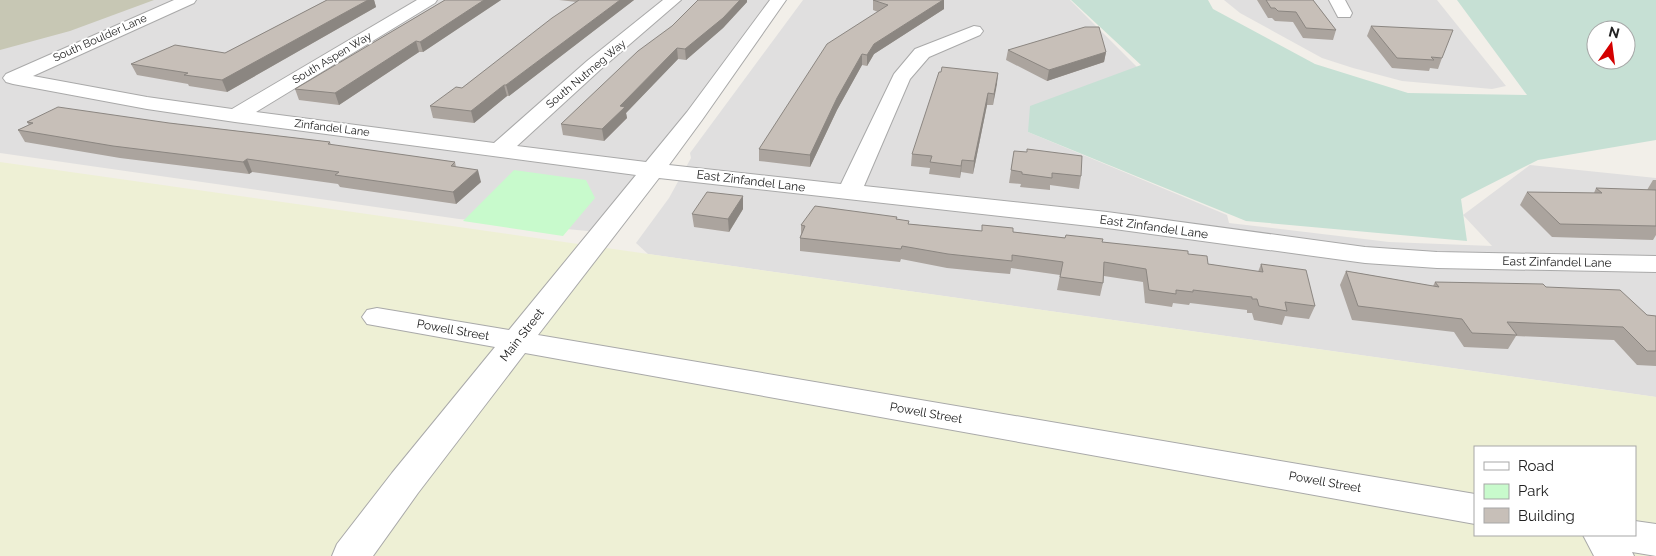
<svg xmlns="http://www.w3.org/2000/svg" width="1656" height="556" font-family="Raleway,sans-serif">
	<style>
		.residential { fill: #e0dfdf }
		.construction { fill: #c7c7b4 }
		.farmland { fill: #eef0d5; fill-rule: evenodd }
		.wetland { fill: #c6e0d4; fill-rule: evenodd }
		.park { fill: #c8facc }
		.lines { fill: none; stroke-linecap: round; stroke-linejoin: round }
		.minor-casing { stroke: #a9a9a9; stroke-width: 2 }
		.minor { fill: #fff; fill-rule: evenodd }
		.wall { fill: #aba49e }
		.shaded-wall { fill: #8b8681 }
		.building { fill: #c7bfb8; stroke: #8b8681 }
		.labels { text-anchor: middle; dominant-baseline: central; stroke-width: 4; stroke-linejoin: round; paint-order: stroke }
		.far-street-label { font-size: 11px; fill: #222; stroke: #fff }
		.street-label { font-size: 12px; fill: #222; stroke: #fff }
	</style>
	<rect width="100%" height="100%" fill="#f2efe9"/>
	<g class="residential">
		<path d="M0 0H771L609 233 459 219 0 153Z"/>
		<path d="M803 0H1070L1137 67 1028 132 1227 215 1229 223 1389 242 1492 246 1463 215 1530 165 1656 178V397L648 254 636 243 669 198 691 158 690 153Z"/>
		<path d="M1224 0H1437L1506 86 1492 89 1402 81 1353 68 1322 58 1240 13Z"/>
	</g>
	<path class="construction" d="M0 0H154L70 31 0 50Z"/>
	<path class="farmland" d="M0 162 1656 397V556H0ZM1475 447H1635V535H1475Z"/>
	<path class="wetland" d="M1071 0H1208L1213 9 1315 64 1408 93 1527 95 1457 0H1656V140L1538 160 1461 199 1467 241 1246 221 1028 132 1030 106 1141 65ZM1596 30H1626V60H1596Z"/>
	<path class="park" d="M514 170 586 180 595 198 563 236 463 221Z"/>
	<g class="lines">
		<defs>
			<g id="minor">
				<path d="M174 0H196L194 3 33 76 147 97 232 109 417 0H437L435 3 256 112 494 143 587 61 663 0H681L601 69 517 146 646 162 687 112 770 0H786L702 120 669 165 841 184 894 74 915 49 974 26 980 27 983 31 980 35 929 57 910 79 864 186 1107 212 1365 247 1437 252 1656 256V272L1437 268 1365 263 1107 228 659 178 538 335 1475 494V524L525 353 418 493 373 556H332L337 544 392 473 495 347 367 324 362 317 367 310 377 308 509 330 636 175 235 122 147 109 13 84 6 82 3 78 6 74Z"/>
				<path d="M1329 0H1345L1352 13 1350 17H1338Z"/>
				<path d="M1635 521 1656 524V556L1632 552 1634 556H1594L1583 535H1635Z"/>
			</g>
		</defs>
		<use href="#minor" class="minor-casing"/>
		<use href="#minor" class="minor"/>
	</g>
	<g class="wall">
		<path d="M327 0H374L376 7 227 92 189 86 188 84 137 75 131 64 225 53Z"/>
		<path d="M445 0H501L423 52H419L339 105 299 100 295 89Z"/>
		<path d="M559 0H634L509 96H507L474 123 433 118 430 106 462 88 577 2Z"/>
		<path d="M698 0H747V2L723 28 686 60 678 59 626 113 627 118 604 141 563 135 561 124 672 26Z"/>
		<path d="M873 0H944V9L874 54 867 66 862 65 837 110 810 167 759 161V149L878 12 873 10Z"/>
		<path d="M1257 0H1313L1336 30 1333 40 1303 38 1293 22 1275 21 1272 18H1268Z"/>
		<path d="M1371 26 1442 58 1438 69 1430 68 1429 71 1392 68 1367 36Z"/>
		<path d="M1008 50 1106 52 1104 62 1047 81 1006 60Z"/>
		<path d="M998 73 993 105H987L973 174 961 172 960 178 929 174 930 168 911 166 912 154Z"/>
		<path d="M27 122 169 123 330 142 331 145 455 162 456 167 481 182 456 204 340 187 338 184 252 172 249 174 120 158 25 142 18 130 29 125Z"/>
		<path d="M1014 151 1081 176 1079 189 1050 185V190L1020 187 1021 184 1009 183Z"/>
		<path d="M1653 180H1656V235L1653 240 1552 237 1520 205 1527 192 1594 193 1596 188 1647 190Z"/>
		<path d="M743 196V209L729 232 694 227 692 214Z"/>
		<path d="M897 219 909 224 982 231V225L1013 232 1102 242 1188 254 1208 264 1258 272 1261 264 1315 306 1309 319 1285 316 1282 325 1254 320 1252 313H1247V310L1190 303 1189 305 1173 303 1172 307 1145 303 1143 282 1104 276 1103 283 1100 296 1057 290 1060 275 1011 268 1010 274 987 272 947 268 901 259 900 262 800 251V238L801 234V225Z"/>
		<path d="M1346 271 1433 286 1435 282 1546 287 1647 315 1656 316V366L1637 365 1614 340 1516 336 1508 349 1464 347 1454 332 1352 320 1340 285Z"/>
	</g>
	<g class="shaded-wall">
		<path d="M368 0H374L376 7 227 92 222 80Z"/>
		<path d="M484 0H501L423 52 420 42Z"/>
		<path d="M620 0H634L509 96 506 85Z"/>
		<path d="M740 0H747V2L723 28 686 60 685 49Z"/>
		<path d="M943 0H944V9L874 54 867 66V55L874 44Z"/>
		<path d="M416 41 419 52 339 105 335 93Z"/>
		<path d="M677 48 678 59 626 113 627 118 604 141 602 129 620 106Z"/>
		<path d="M1106 52 1104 62 1047 81 1049 70Z"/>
		<path d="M862 54V65L837 110 810 167V155L837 98Z"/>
		<path d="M998 73 997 84 993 105 994 94Z"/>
		<path d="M504 85 507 96 474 123 471 111Z"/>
		<path d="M988 93 987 105 973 174 974 161Z"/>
		<path d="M247 159 252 172 249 174 243 162Z"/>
		<path d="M962 160 961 172 960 178 961 166Z"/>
		<path d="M478 170 481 182 456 204 453 192Z"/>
		<path d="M743 196V209L729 232 728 219Z"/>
	</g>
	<g class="building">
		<path d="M327 0H368L222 80 184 75 188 73 131 64 175 45 225 53Z"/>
		<path d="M445 0H484L420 42 416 41 335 93 295 89Z"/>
		<path d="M579 0H620L506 85H504L471 111 430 106 456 87 462 88 552 18Z"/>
		<path d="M698 0H740L723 18 685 49 677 48 620 106 625 107 602 129 561 124 638 51 672 26Z"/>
		<path d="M873 0H943L874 44 867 55 862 54 837 98 810 155 759 149 827 44 888 5Z"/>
		<path d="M1266 0H1313L1336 30 1306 28 1296 12 1278 11 1275 8H1271Z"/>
		<path d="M1371 26 1453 30 1442 58 1431 57 1434 60 1397 58Z"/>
		<path d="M1085 27H1099L1106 52 1049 70 1008 50Z"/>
		<path d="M942 67 998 73 994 94 988 93 974 161 962 160 961 166 930 162 932 156 912 154 939 72H941Z"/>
		<path d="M58 107 169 123 330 142 328 144 455 162 451 166 478 170 453 192 335 175 339 172 247 159 243 162 113 146 18 130 33 123 27 122Z"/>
		<path d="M1027 149 1082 156 1081 176 1052 173V178L1022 174V172L1011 170 1014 151 1027 152Z"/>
		<path d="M1596 188 1656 190V226L1560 224 1527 192 1602 193Z"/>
		<path d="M707 192 743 196 728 219 692 214Z"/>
		<path d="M815 206 897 217 896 219 909 221 908 224 982 231V225L1013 228V232L1057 237 1065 238 1066 235 1103 239 1102 242 1188 251V254L1207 256 1208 264 1263 272 1261 264 1306 270 1315 306 1285 302 1287 311 1259 306 1257 299H1252V297L1193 290V292L1176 290V294L1149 290 1146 269 1104 262 1103 283 1060 277 1063 262 1012 255V261L948 254 902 246 901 249 800 238 805 226 801 225Z"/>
		<path d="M1346 271 1439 287 1435 282 1543 284 1546 287 1620 290 1647 315 1656 316V351H1647L1623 327 1507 322 1517 335 1472 333 1462 319 1358 306Z"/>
	</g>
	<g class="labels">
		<g class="far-street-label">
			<text transform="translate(100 38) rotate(-24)">South Boulder Lane</text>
			<text transform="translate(332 58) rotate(-31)">South Aspen Way</text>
			<text transform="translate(586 74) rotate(-40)">South Nutmeg Way</text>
			<text transform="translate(332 128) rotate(7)">Zinfandel Lane</text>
		</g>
		<g class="street-label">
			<text transform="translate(751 181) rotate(7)">East Zinfandel Lane</text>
			<text transform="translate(1154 227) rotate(8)">East Zinfandel Lane</text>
			<text transform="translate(1557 262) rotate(1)">East Zinfandel Lane</text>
			<text transform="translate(453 330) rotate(10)">Powell Street</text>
			<text transform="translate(522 335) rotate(-52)">Main Street</text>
			<text transform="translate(926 413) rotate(10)">Powell Street</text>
			<text transform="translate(1325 482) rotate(10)">Powell Street</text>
		</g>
	</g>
	<rect x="1474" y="446" width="162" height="90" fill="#ffffff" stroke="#a7a7a7"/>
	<rect x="1484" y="462" width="25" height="8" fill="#ffffff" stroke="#a7a7a7"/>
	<text x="1518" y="471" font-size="15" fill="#222222">Road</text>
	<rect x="1484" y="484" width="25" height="15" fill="#c8facc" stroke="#a7a7a7"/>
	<text x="1518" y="496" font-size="15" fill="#222222">Park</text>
	<rect x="1484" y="508" width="25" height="15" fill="#c7bfb8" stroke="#a7a7a7"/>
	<text x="1518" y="521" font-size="15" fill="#222222">Building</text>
	<g transform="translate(1611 45) rotate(14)"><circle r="24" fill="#ffffff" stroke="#a7a7a7"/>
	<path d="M0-4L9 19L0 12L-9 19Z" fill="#d40000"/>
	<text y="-8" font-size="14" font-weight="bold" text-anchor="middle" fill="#222222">N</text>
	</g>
</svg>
